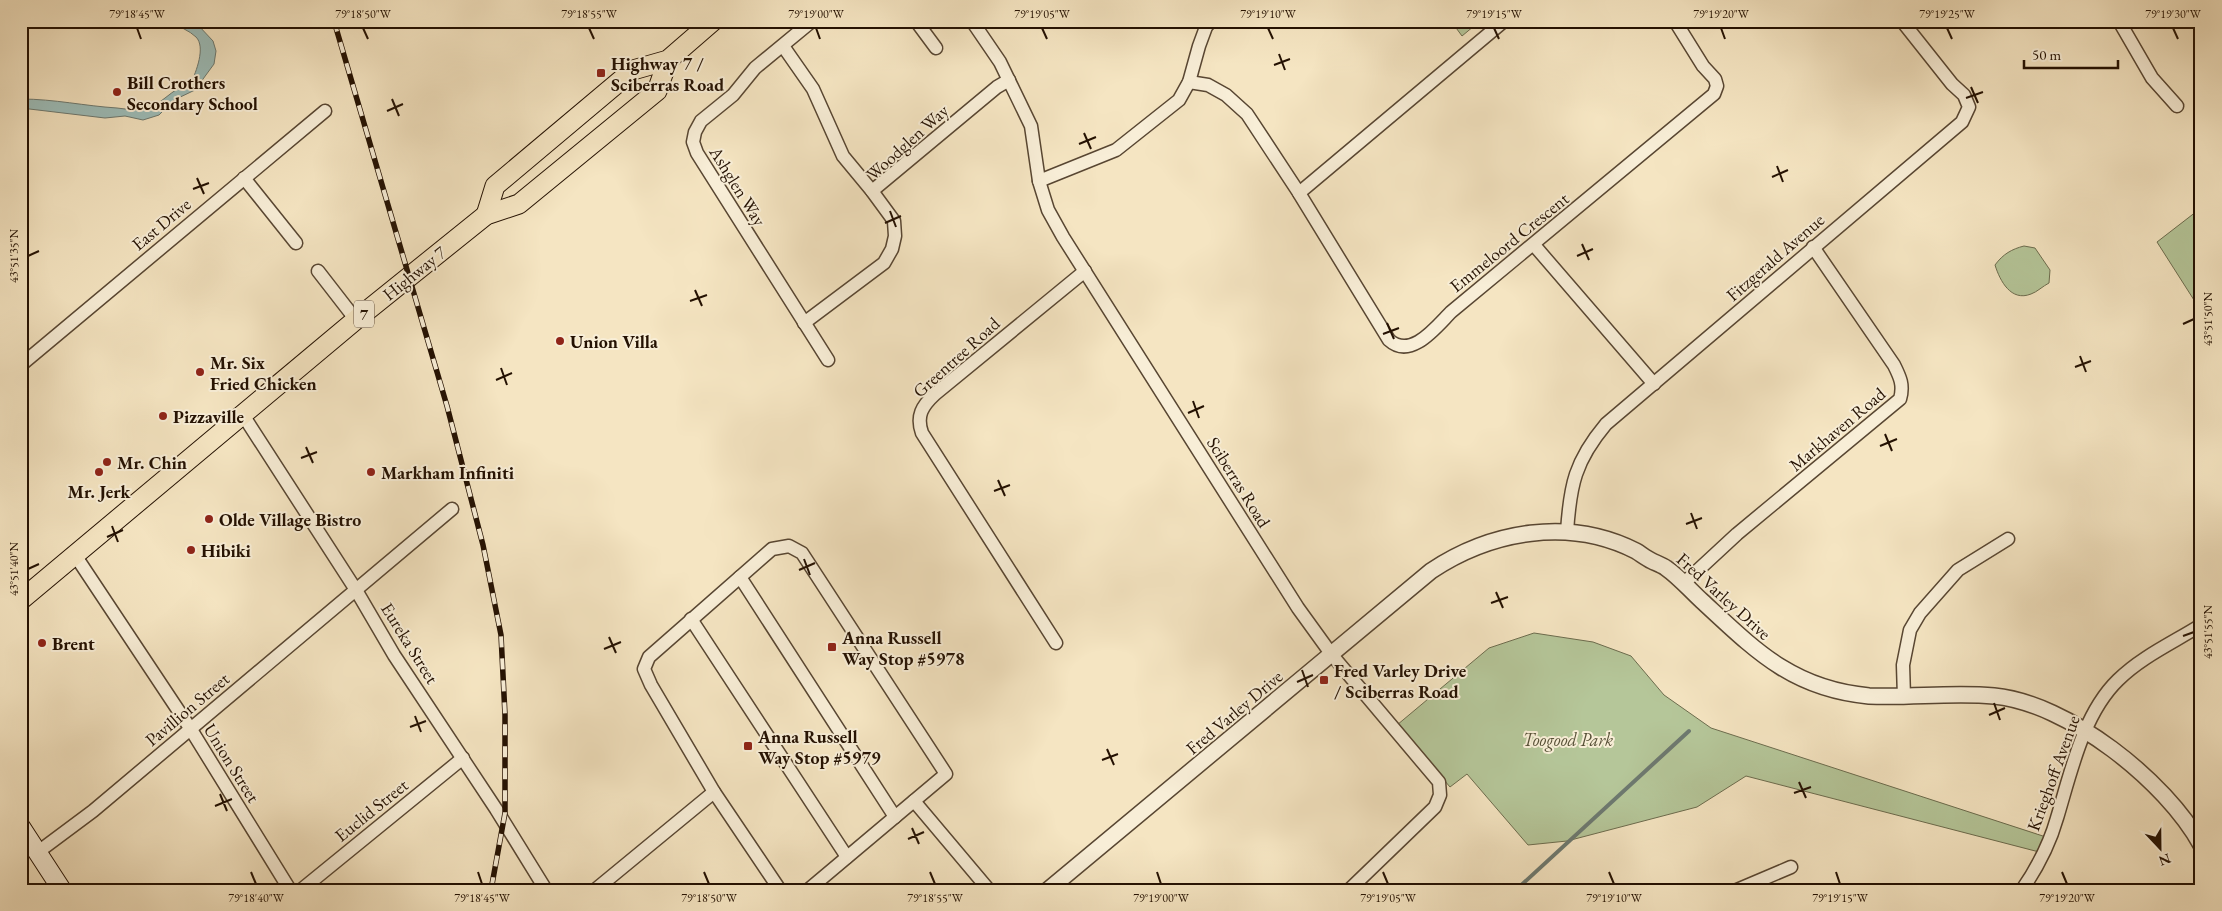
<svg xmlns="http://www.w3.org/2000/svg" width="2222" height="911" font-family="'EB Garamond',serif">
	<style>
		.green { fill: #b5c699; stroke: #6c6c4e }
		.water { fill: #9dbeba; stroke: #6d7970 }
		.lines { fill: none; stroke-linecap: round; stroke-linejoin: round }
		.stream { stroke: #6d7970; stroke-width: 4 }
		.minor-casing { stroke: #584632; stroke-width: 15 }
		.tertiary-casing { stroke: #584632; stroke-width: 18 }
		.secondary-casing { stroke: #241102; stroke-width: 20 }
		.primary-casing { stroke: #241102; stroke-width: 21 }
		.minor { stroke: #f8eed7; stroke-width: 12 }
		.tertiary { stroke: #f8eed7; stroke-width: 15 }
		.secondary { stroke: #f8eed7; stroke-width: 18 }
		.primary { stroke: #f5e5c2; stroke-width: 19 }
		.rail-casing { stroke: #241102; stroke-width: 5.5 }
		.rail { stroke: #f8eed7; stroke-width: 4; stroke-dasharray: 11; stroke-linecap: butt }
		.ticks { fill: none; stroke: #241102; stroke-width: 2 }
		.poi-dot { fill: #8f2418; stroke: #f8eed7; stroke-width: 2 }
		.labels { text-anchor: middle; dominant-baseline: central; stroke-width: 4; stroke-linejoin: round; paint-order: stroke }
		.shield { fill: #f8eed7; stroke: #645342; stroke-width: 1 }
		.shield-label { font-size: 16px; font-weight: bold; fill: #241102 }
		.poi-label { font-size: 18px; font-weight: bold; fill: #241102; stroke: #f8eed7; text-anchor: start }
		.street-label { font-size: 18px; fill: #241102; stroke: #f8eed7 }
		.park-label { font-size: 18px; font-style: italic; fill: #575037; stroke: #f8eed7 }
		.neatline { fill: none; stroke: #241102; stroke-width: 2 }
		.ticks-label { font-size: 12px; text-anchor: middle; fill: #241102 }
	</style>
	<rect width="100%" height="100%" fill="#f5e5c2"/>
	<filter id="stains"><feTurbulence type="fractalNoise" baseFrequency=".004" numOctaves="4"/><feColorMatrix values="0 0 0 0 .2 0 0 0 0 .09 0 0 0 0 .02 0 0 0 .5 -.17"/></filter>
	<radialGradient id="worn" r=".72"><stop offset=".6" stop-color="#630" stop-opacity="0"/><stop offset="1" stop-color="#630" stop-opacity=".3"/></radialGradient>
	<g class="green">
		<path d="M1451 21H1480L1462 36Z"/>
		<path d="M2201 208V311L2157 242Z"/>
		<path d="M2024 246 2035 248 2050 270 2049 283C2043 286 2037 292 2031 294 2011 302 2000 281 1995 265 2003 254 2012 249 2024 246Z"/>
		<path d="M1534 633 1593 642 1631 656 1664 695 1711 728 2049 838 2043 853 1746 776 1697 807 1567 841 1528 845 1467 774 1450 787 1397 725 1489 648Z"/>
	</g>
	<path class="water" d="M173 21H190L198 25 213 41 216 51 214 64 195 90 174 100 159 115 143 120 125 116 105 118 21 108V99C54 99 85 106 117 108 125 109 133 110 141 110 160 108 172 87 191 83 196 72 206 47 196 37 189 30 179 28 173 21Z"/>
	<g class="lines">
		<path class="stream" d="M1516 890 1689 731"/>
		<defs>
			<g id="minor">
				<path d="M812 21 755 68 733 95 701 121 695 132 693 142 697 153 828 360"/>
				<path d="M916 21 936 48"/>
				<path d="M972 21 1000 62 1031 126 1039 181 1048 210 1063 237 1298 608 1332 655 1439 782 1440 795 1435 807 1349 890"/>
				<path d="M2119 21 2152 78 2177 106"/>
				<path d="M783 46 813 89 843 156 872 191 894 221 895 236 892 249 884 263 804 323"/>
				<path d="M1189 82 1208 85 1226 95 1247 114 1299 193 1389 340C1411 360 1436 327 1451 312L1714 94 1717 86 1715 79 1703 66 1675 21"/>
				<path d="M244 178 296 243"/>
				<path d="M1039 181 1116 150 1179 100 1189 82 1199 46 1206 27 1211 21"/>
				<path d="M872 191 997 87 1009 80"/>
				<path d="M1299 193 1504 21"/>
				<path d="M1534 245 1654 384"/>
				<path d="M318 271 356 320"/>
				<path d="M21 365 325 111"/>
				<path d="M243 415 356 590 394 655 496 809 546 890"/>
				<path d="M1567 532C1570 485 1575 461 1606 424L1962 122 1969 107 1964 95 1952 84 1902 21"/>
				<path d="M75 555 190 728 290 890"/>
				<path d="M740 577 895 817"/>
				<path d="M1683 584 1737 534 1900 399C1904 385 1900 377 1894 365L1813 247"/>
				<path d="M691 619 847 857"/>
				<path d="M1056 643 922 433C916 416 922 406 935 394L1085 271"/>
				<path d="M1904 697 1903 665 1910 630 1920 613 1958 570 2008 539"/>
				<path d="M914 801 989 890"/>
				<path d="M38 852 93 811 452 509"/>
				<path d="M301 890 463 758"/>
				<path d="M595 890 714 792"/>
				<path d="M780 890 714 792 651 685 644 669 649 657 772 549 789 546 802 553 946 774 808 890"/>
				<path d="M1737 890 1791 867"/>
				<path d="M2022 890C2037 868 2050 843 2057 818 2071 772 2083 714 2118 680 2141 657 2174 642 2201 625"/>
			</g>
			<path id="tertiary" d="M1048 890 1431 571C1491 531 1569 517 1636 551 1641 554 1646 558 1652 561 1656 563 1662 565 1666 568 1679 577 1690 590 1702 601 1755 650 1792 689 1869 696 1910 698 1953 692 1994 696 2068 703 2166 781 2201 845"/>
			<path id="secondary" d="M21 827 62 890"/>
			<g id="primary">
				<path d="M486 215 495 186 633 70 668 60 713 21"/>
				<path d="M21 600 358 318 486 215 519 204 657 91 668 60"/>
			</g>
		</defs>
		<use href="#minor" class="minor-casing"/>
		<use href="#tertiary" class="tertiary-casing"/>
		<use href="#secondary" class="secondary-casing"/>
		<use href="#primary" class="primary-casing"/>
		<use href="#minor" class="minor"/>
		<use href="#tertiary" class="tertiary"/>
		<use href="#secondary" class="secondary"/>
		<use href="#primary" class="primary"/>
		<defs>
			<path id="rail" d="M334 21 447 406 483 545 501 635 505 715V813L491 890"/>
		</defs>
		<use href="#rail" class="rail-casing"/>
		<use href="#rail" class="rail"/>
	</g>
	<path class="ticks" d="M137 28 141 39M363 28 368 39M589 28 594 39M816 28 820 39M1042 28 1047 39M1268 28 1273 39M1494 28 1499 39M1721 28 1725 39M1947 28 1952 39M2173 28 2178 39M1279 54 1285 70M1274 65 1290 59M1971 87 1978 103M1966 98 1983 92M392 99 399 116M387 111 403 104M1084 133 1091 149M1079 144 1096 137M1777 166 1783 182M1772 177 1788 170M197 178 204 194M193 189 209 183M890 211 896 227M885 223 901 216M1582 244 1589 260M28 256 39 251M1577 256 1593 249M695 290 702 306M690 301 707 295M1387 323 1394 339M2183 324 2194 319M1383 334 1399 328M2080 356 2086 372M2075 367 2091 361M501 368 507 385M496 380 512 373M1193 401 1199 418M1188 413 1204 406M1885 434 1892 451M1880 446 1897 439M306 447 313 463M301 458 317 452M998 480 1005 496M994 491 1010 485M1691 513 1697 529M1686 524 1702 518M112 526 118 542M107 537 123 530M804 559 810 575M28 569 39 564M799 570 815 563M1496 592 1503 608M1491 603 1508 597M2183 636 2194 632M609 637 616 653M604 649 621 642M1302 670 1308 687M1297 682 1313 675M1994 703 2000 720M1989 715 2005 708M415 716 421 732M410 727 426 721M1107 749 1114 765M1102 760 1118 754M1799 782 1806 798M1794 793 1811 787M220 794 227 811M215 806 232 799M912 828 919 844M908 839 924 832M251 872 256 884M478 872 482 884M704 872 709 884M930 872 935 884M1157 872 1161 884M1383 872 1388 884M1609 872 1614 884M1836 872 1840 884M2062 872 2067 884"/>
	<g class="poi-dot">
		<rect x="596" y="68" width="10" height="10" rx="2.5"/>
		<circle cx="117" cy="92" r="5"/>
		<circle cx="560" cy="341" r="5"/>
		<circle cx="200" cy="372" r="5"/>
		<circle cx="163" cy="416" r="5"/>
		<circle cx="107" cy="462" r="5"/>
		<circle cx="99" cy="472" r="5"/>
		<circle cx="371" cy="472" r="5"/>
		<circle cx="209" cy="519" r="5"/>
		<circle cx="191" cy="550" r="5"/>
		<circle cx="42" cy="643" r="5"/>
		<rect x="827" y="642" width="10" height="10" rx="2.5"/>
		<rect x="1319" y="675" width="10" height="10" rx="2.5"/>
		<rect x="743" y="741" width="10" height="10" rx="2.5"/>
	</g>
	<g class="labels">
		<rect class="shield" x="354" y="300.5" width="20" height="27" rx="4"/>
		<g class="shield-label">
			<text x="364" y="314">7</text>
		</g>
		<g class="poi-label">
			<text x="611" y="63">Highway 7 /<tspan x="611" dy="21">Sciberras Road</tspan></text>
			<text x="127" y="82">Bill Crothers<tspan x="127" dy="21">Secondary School</tspan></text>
			<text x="570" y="341">Union Villa</text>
			<text x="210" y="362">Mr. Six<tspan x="210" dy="21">Fried Chicken</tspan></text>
			<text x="173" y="416">Pizzaville</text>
			<text x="117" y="462">Mr. Chin</text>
			<text x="381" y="472">Markham Infiniti</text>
			<text x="99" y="491" text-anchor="middle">Mr. Jerk</text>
			<text x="219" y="519">Olde Village Bistro</text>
			<text x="201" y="550">Hibiki</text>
			<text x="842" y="637">Anna Russell<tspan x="842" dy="21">Way Stop #5978</tspan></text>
			<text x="52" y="643">Brent</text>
			<text x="1334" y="670">Fred Varley Drive<tspan x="1334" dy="21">/ Sciberras Road</tspan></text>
			<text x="758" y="736">Anna Russell<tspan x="758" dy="21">Way Stop #5979</tspan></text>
		</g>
		<g class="street-label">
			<text transform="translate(907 142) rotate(-42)">Woodglen Way</text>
			<text transform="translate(738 186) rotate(58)">Ashglen Way</text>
			<text transform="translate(161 224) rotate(-40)">East Drive</text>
			<text transform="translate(1509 242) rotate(-39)">Emmeloord Crescent</text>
			<text transform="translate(1775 257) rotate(-41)">Fitzgerald Avenue</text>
			<text transform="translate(414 273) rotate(-39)">Highway 7</text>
			<text transform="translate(956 357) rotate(-42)">Greentree Road</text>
			<text transform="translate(1837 429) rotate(-40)">Markhaven Road</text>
			<text transform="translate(1239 482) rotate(58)">Sciberras Road</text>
			<text transform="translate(1724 596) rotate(42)">Fred Varley Drive</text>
			<text transform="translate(410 643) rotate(58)">Eureka Street</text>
			<text transform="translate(187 709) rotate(-40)">Pavillion Street</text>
			<text transform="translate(1234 712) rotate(-40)">Fred Varley Drive</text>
			<text transform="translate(232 763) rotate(58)">Union Street</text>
			<text transform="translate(2053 773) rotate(-70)">Krieghoff Avenue</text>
			<text transform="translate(371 810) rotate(-39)">Euclid Street</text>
		</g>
		<g class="park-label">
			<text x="1568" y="739">Toogood Park</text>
		</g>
	</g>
	<rect width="2222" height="911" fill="none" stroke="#f5e5c2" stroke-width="55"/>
	<g transform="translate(2160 848) rotate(158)" stroke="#f8eed7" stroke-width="4" paint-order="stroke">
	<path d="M0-4L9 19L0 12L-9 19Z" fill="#241102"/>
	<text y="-8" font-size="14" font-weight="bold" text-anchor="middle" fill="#241102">N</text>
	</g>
	<path d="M2024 60v8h94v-8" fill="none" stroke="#241102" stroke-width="2.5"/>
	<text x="2032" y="60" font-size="15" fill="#241102" stroke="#f8eed7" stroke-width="4" paint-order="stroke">50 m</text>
	<rect x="28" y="28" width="2166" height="856" class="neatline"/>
	<g class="ticks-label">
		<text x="137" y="18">79°18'45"W</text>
		<text x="363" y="18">79°18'50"W</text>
		<text x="589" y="18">79°18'55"W</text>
		<text x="816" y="18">79°19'00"W</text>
		<text x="1042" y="18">79°19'05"W</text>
		<text x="1268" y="18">79°19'10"W</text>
		<text x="1494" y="18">79°19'15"W</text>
		<text x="1721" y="18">79°19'20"W</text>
		<text x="1947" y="18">79°19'25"W</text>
		<text x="2173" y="18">79°19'30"W</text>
		<text transform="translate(14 256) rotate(-90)" y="4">43°51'35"N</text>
		<text transform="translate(2208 319) rotate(-90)" y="4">43°51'50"N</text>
		<text transform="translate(14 569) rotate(-90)" y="4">43°51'40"N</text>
		<text transform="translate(2208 632) rotate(-90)" y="4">43°51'55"N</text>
		<text x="256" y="902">79°18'40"W</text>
		<text x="482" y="902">79°18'45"W</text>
		<text x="709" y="902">79°18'50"W</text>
		<text x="935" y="902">79°18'55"W</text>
		<text x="1161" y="902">79°19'00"W</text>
		<text x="1388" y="902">79°19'05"W</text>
		<text x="1614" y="902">79°19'10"W</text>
		<text x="1840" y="902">79°19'15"W</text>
		<text x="2067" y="902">79°19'20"W</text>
	</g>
	<rect width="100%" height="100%" filter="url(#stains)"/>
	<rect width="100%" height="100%" fill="url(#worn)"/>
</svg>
